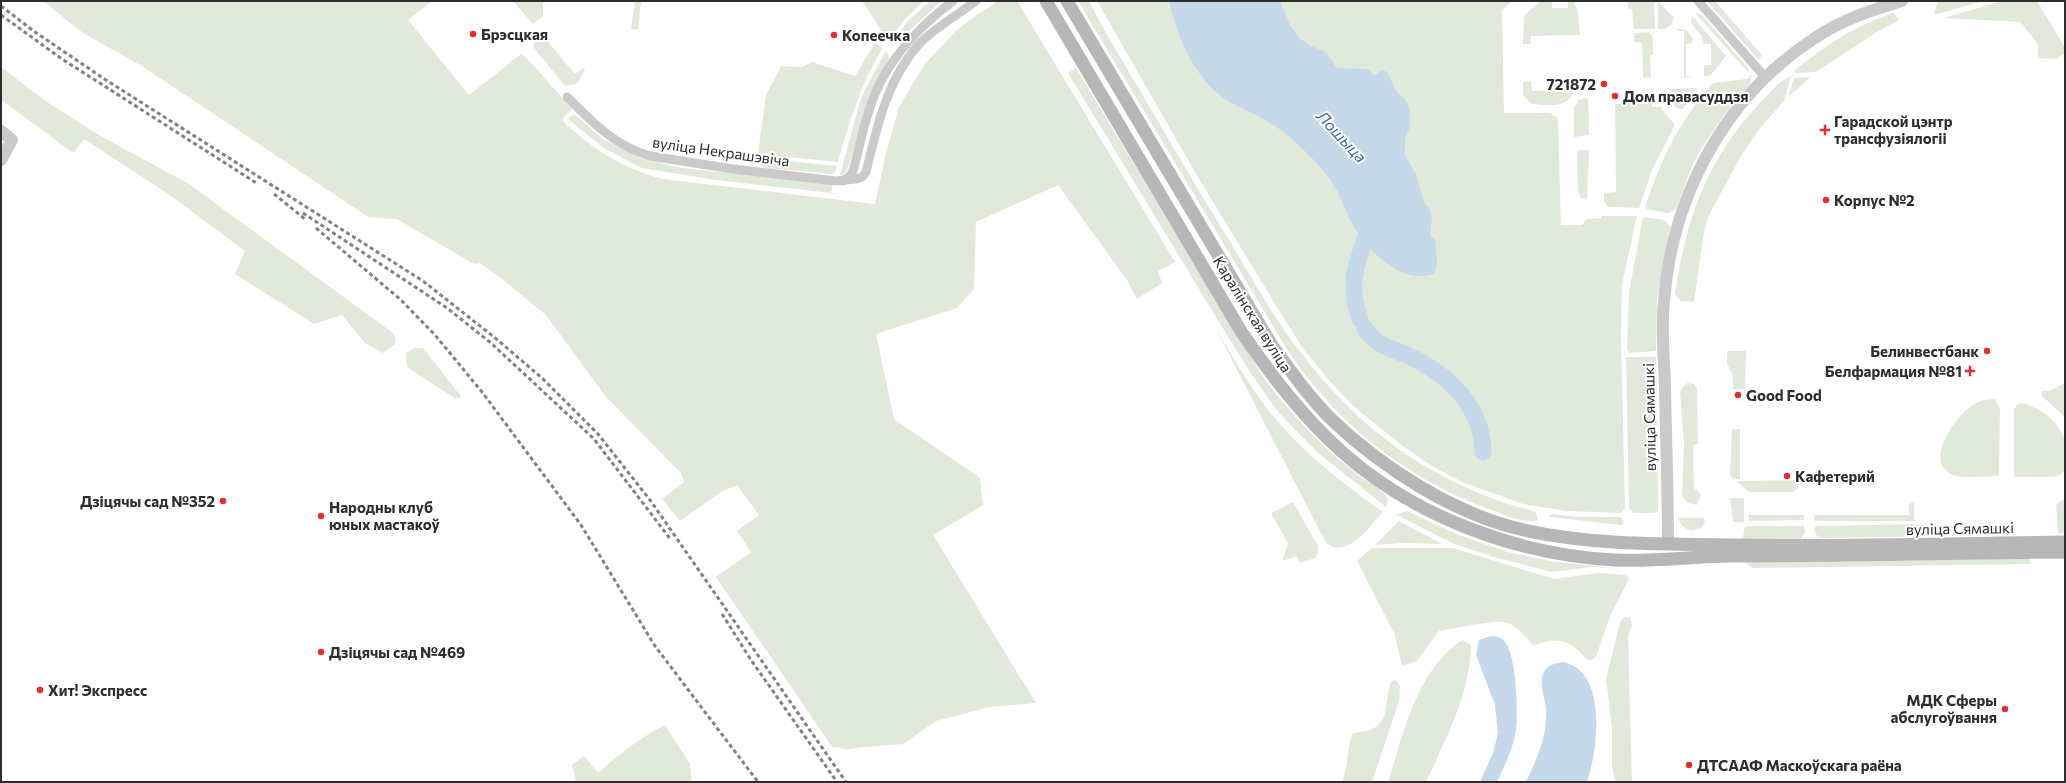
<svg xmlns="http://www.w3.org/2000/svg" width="2066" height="783" font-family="Commissioner,sans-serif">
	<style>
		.green { fill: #e1eada }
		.water { fill: #c5d9eb }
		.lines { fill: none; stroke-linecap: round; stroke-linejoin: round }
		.river { stroke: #c5d9eb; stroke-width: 17 }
		.minor { stroke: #cacaca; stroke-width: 9 }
		.tertiary { stroke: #cacaca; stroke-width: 12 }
		.secondary { stroke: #b7b7b7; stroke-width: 13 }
		.rail { stroke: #828282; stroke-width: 3; stroke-dasharray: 4 3; stroke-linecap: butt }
		.poi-dot { fill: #e62e2d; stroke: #fff; stroke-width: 1.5 }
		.labels { text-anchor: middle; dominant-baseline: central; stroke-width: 4; stroke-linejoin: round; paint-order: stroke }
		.poi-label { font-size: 15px; font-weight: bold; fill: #2d2d2d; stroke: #fff; text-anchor: start }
		.street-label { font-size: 15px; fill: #2d2d2d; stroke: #fff }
		.water-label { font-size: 16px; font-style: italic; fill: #3b678e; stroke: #fff }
	</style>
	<rect width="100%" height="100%" fill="#fff"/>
	<g class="green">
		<path d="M43 1H432L408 20 469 95 521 54 526 57 572 109 563 118V121C592 149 623 169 663 179L875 204 886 153 899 107 924 65 956 31 976 15 999 1H1017L1175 262 1158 271 1162 283 1137 299 1127 280 1058 185 976 222 974 289 957 308 876 334 894 419 980 478 983 505 933 535 1036 703 990 707 936 721 903 744 864 747 846 750 838 747 833 748 716 577 751 552 737 531 759 515 737 485 721 492 680 521 662 499 684 482 681 473 606 397 546 315 506 282 480 263 474 264 397 219 368 217 140 65 83 33Z"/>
		<path d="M513 1H543V16L533 24Z"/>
		<path d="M635 1H641L638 30 631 29Z"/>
		<path d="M862 1H924L906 18 891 37 882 32Z"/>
		<path d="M930 1H941L903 37 893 40 908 21Z"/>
		<path d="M1078 1H1089L1107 35C1148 103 1187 172 1229 240 1252 278 1274 319 1302 354 1362 433 1437 486 1533 511L1536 513 1538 520C1525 524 1506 515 1494 511 1408 481 1334 422 1285 346Z"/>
		<path d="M1097 1H1512L1502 10 1504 113H1550L1558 118 1561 225H1582L1587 219 1601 218V216H1637L1622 285 1621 334 1625 508 1621 513 1566 511 1523 504 1462 482 1434 467 1404 447 1353 406 1328 379 1304 350 1288 325 1199 179Z"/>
		<path d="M1540 1H1552V8H1568V1H1574L1578 12 1580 35 1531 36V44H1523L1524 16Z"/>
		<path d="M1628 1H1654L1655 29H1634L1632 9H1628Z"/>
		<path d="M1658 1 1673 17 1672 24 1665 29H1658Z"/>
		<path d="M1707 1H1715L1762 55 1759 60 1757 58Z"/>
		<path d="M1940 1H1983L1934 15 1937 3Z"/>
		<path d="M2003 1H2037L2065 48V53L2056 59 2038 58V44L2020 22 1943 18Z"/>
		<path d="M1695 13 1702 15 1749 69 1748 72Z"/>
		<path d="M1894 13 1899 20 1877 32 1816 72 1796 73 1794 71C1825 46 1855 25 1894 13Z"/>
		<path d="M1692 16 1726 56 1710 76H1704V65H1711V44H1703L1702 37 1691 23Z"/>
		<path d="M1680 29 1687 31 1693 39 1692 43 1686 44V76L1694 77 1677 78 1684 76V31H1676Z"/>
		<path d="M1649 32 1653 37V55H1650L1651 77 1643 78 1642 43 1634 42V33Z"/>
		<path d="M542 35 575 74 583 68 585 70 577 84 565 86 533 47 535 41Z"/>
		<path d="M875 43 883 48C860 85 850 120 838 162L758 154 766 95 781 66 802 67 812 62 855 76Z"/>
		<path d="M886 50 889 58 862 121 849 166 845 173 840 175 861 98Z"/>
		<path d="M1 67 47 102 97 134 189 184 393 333 396 339 395 344 383 353 365 343 342 315 314 324 235 274 245 251 167 193 84 139 73 153 3 101 1 100Z"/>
		<path d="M1076 68 1263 377C1290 413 1322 447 1358 475 1367 482 1385 490 1388 500L1386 507 1318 453 1279 413 1247 368 1068 73Z"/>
		<path d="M1752 74 1750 84 1728 110 1702 147 1692 166 1676 209 1668 213 1645 209C1658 165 1681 117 1713 83L1747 79Z"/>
		<path d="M1791 76 1784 101 1761 127 1741 156 1709 215 1704 232 1694 302 1680 301 1675 294C1686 219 1706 161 1759 104 1768 95 1779 81 1791 76Z"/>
		<path d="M1811 77 1788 97 1794 78Z"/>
		<path d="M1523 82H1531L1532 91 1573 90C1572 109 1543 106 1530 103L1523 95Z"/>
		<path d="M1697 88 1683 109 1676 108 1671 99 1670 89Z"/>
		<path d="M1588 98 1589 135 1574 137V107L1578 100Z"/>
		<path d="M1652 103V107H1660L1675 125 1652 170 1639 208 1608 207 1604 201V193L1616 192 1615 104Z"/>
		<path d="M574 114 603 139 640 158 682 168 833 184 831 193 716 180 642 168 605 149 568 119Z"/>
		<path d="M1582 150H1589L1587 200 1581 198 1578 192 1577 151Z"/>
		<path d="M758 158 837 166 835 173 829 174 766 168 759 164Z"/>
		<path d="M1643 217 1665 220 1670 227 1657 300 1656 351 1629 353 1627 348 1629 292Z"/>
		<path d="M1215 327C1231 354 1247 382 1266 407 1298 449 1340 481 1383 512 1369 526 1348 560 1326 543Z"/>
		<path d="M415 348H423L460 395V397L456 399 407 367 406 353Z"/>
		<path d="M1727 351H1746L1745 389H1733V375L1727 364Z"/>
		<path d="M1626 357H1656L1658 511 1654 513H1633L1629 508Z"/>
		<path d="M1687 383 1694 384 1697 389 1698 444 1693 445 1694 488 1701 494 1697 505 1688 503 1682 496 1684 444 1680 392 1682 388Z"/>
		<path d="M2065 383V417L2042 396V391H2049Z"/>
		<path d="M1995 399 2000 409 1999 476C1988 476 1963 479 1953 475 1924 463 1953 419 1970 407 1978 401 1985 399 1995 399Z"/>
		<path d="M2021 403C2039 405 2060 423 2065 441 2066 450 2065 461 2065 470L2060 475 2054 477H2014V410L2016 406Z"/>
		<path d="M1734 429H1740V479H1734L1730 475 1732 430Z"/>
		<path d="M1804 480 1794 492H1749L1736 481Z"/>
		<path d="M1730 498H1744V522H1733Z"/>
		<path d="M2065 499V533L2058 534 2056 504Z"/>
		<path d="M1293 502 1318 546V553L1315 558 1300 563 1297 556 1282 561 1288 543 1271 513Z"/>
		<path d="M1914 502V521H1814V515H1909V503Z"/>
		<path d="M1407 511 1456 534 1508 552 1550 561 1621 569 1592 567 1552 572 1494 557 1452 543 1397 515Z"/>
		<path d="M1551 514 1581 517H1621L1624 522 1622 525 1549 517Z"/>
		<path d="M1749 515H1804V520L1749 521Z"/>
		<path d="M1678 518H1704L1705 522 1701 528C1690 533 1682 529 1678 518Z"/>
		<path d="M1399 521 1442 544 1402 543 1375 545Z"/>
		<path d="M1914 524C1924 526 1940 525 1944 536L1824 538 1818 537 1815 533V526Z"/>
		<path d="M1747 526H1804L1805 533 1799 541 1743 540 1744 529Z"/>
		<path d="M1371 548H1453L1554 579 1598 573 1626 575 1629 579 1610 616 1596 657 1591 661C1585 659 1584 656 1579 651 1565 638 1550 638 1534 646 1526 638 1516 624 1505 622 1490 620 1455 629 1439 631L1417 661 1402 666 1394 633 1357 561Z"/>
		<path d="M2028 557 2031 564 1753 568 1747 565V561Z"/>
		<path d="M1625 617 1630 618 1632 625 1628 635 1632 782H1615L1612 765V729L1606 679 1620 622Z"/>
		<path d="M1462 640 1471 645C1470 695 1446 738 1426 782H1388C1404 733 1416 671 1462 640Z"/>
		<path d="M1396 680 1400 686 1399 701 1372 782H1342C1349 766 1346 748 1353 733 1393 730 1382 711 1391 681Z"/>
		<path d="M665 725 690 764 692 782H576L572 765 584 756 598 773C618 755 640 738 665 725Z"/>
	</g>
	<g class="water">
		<path d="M1169 1H1280L1289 23 1299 38 1311 46 1326 52 1337 68 1367 69 1375 75 1383 70 1387 72 1395 89 1406 101 1410 110V127L1405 138V155L1416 174 1424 203 1429 208 1432 217 1430 235 1435 240 1437 262 1435 273C1404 287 1367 251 1353 225 1346 213 1342 199 1335 187 1328 176 1319 165 1310 156 1295 141 1279 127 1260 117 1248 111 1236 106 1225 99 1194 78 1177 36 1169 1Z"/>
		<path d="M1491 636C1496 636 1501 637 1505 642 1517 657 1519 716 1515 736 1511 752 1504 767 1497 782H1480L1493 753 1498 733 1495 705 1476 655 1479 640Z"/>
		<path d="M1563 662C1608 671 1598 750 1587 782H1526C1537 758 1548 735 1546 708 1545 697 1538 682 1544 672 1548 665 1555 663 1563 662Z"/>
	</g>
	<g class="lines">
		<g class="river">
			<path d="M1360 319C1345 278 1360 259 1371 221"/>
			<path d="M1365 328C1374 346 1394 349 1411 357 1449 375 1483 408 1483 452"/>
		</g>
		<g class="minor">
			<path d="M1698 1 1765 77"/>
			<path d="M567 97C592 122 615 146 650 156L733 169 836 181 856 179 862 177 866 172C877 126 888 76 922 41 938 26 959 14 976 1"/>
			<path d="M843 181 851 175 854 168C860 144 865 118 875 94 891 56 920 26 953 1"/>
		</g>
		<g class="tertiary">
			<path d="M1 131 12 140 1 160"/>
			<path d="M1668 544C1668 492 1666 439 1665 387 1664 358 1661 330 1664 301 1672 196 1725 96 1815 38 1841 20 1872 10 1902 1"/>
		</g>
		<g class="secondary">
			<path d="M1046 1 1242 333C1272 376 1302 416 1341 451 1414 517 1518 555 1615 560 1654 562 1694 556 1733 556 1844 556 1954 553 2065 552"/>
			<path d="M1067 1 1271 344C1290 370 1308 396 1331 419 1381 467 1455 515 1524 530 1596 546 1671 544 1744 545 1851 547 1958 543 2065 542"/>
		</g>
		<g class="rail">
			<path d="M1 6 35 32 106 80 423 281 494 337 542 378 598 434 650 500 846 782"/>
			<path d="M1 15 62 59 258 184"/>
			<path d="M274 194 305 219"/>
			<path d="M303 213 447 308 491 343 594 439 671 540"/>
			<path d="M316 228 401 300 435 335 482 392 581 525 655 646 758 782"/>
			<path d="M722 614 751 660 837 782"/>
		</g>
	</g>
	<g class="poi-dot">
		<circle cx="473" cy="34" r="4"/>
		<circle cx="834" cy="35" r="4"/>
		<circle cx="1604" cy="84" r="4"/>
		<circle cx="1615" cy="96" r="4"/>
		<path d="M1823 124h4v4h4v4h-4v4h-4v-4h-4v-4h4z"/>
		<circle cx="1826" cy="200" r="4"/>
		<circle cx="1987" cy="351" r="4"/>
		<path d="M1968 365h4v4h4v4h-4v4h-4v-4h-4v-4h4z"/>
		<circle cx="1738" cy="395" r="4"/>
		<circle cx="1787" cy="476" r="4"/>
		<circle cx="223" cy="501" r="4"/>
		<circle cx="321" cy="516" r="4"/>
		<circle cx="321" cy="652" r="4"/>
		<circle cx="40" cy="690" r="4"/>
		<circle cx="2005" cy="709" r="4"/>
		<circle cx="1689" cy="765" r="4"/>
	</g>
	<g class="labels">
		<g class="poi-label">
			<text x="481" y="34">Брэсцкая</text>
			<text x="842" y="35">Копеечка</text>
			<text x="1596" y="84" text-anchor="end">721872</text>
			<text x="1623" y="96">Дом правасуддзя</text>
			<text x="1834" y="121">Гарадской цэнтр<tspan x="1834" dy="17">трансфузіялогіі</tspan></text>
			<text x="1834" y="200">Корпус №2</text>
			<text x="1979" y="351" text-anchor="end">Белинвестбанк</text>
			<text x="1962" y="371" text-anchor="end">Белфармация №81</text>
			<text x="1746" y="395">Good Food</text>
			<text x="1795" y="476">Кафетерий</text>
			<text x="215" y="501" text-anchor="end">Дзіцячы сад №352</text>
			<text x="329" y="507">Народны клуб<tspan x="329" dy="17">юных мастакоў</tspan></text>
			<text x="329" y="652">Дзіцячы сад №469</text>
			<text x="48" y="690">Хит! Экспресс</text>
			<text x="1997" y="700" text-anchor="end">МДК Сферы<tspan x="1997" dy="17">абслугоўвання</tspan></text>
			<text x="1697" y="765">ДТСААФ Маскоўскага раёна</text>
		</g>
		<g class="street-label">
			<text transform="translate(721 151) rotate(8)">вуліца Некрашэвіча</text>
			<text transform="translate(1253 314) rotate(58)">Каралінская вуліца</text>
			<text transform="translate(1649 417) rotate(-91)">вуліца Сямашкі</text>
			<text transform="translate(1960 528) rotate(-1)">вуліца Сямашкі</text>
		</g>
		<g class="water-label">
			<text transform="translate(1342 136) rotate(47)">Лошыца</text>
		</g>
	</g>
	<rect width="2066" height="783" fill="none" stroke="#2d2d2d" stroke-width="4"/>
</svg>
